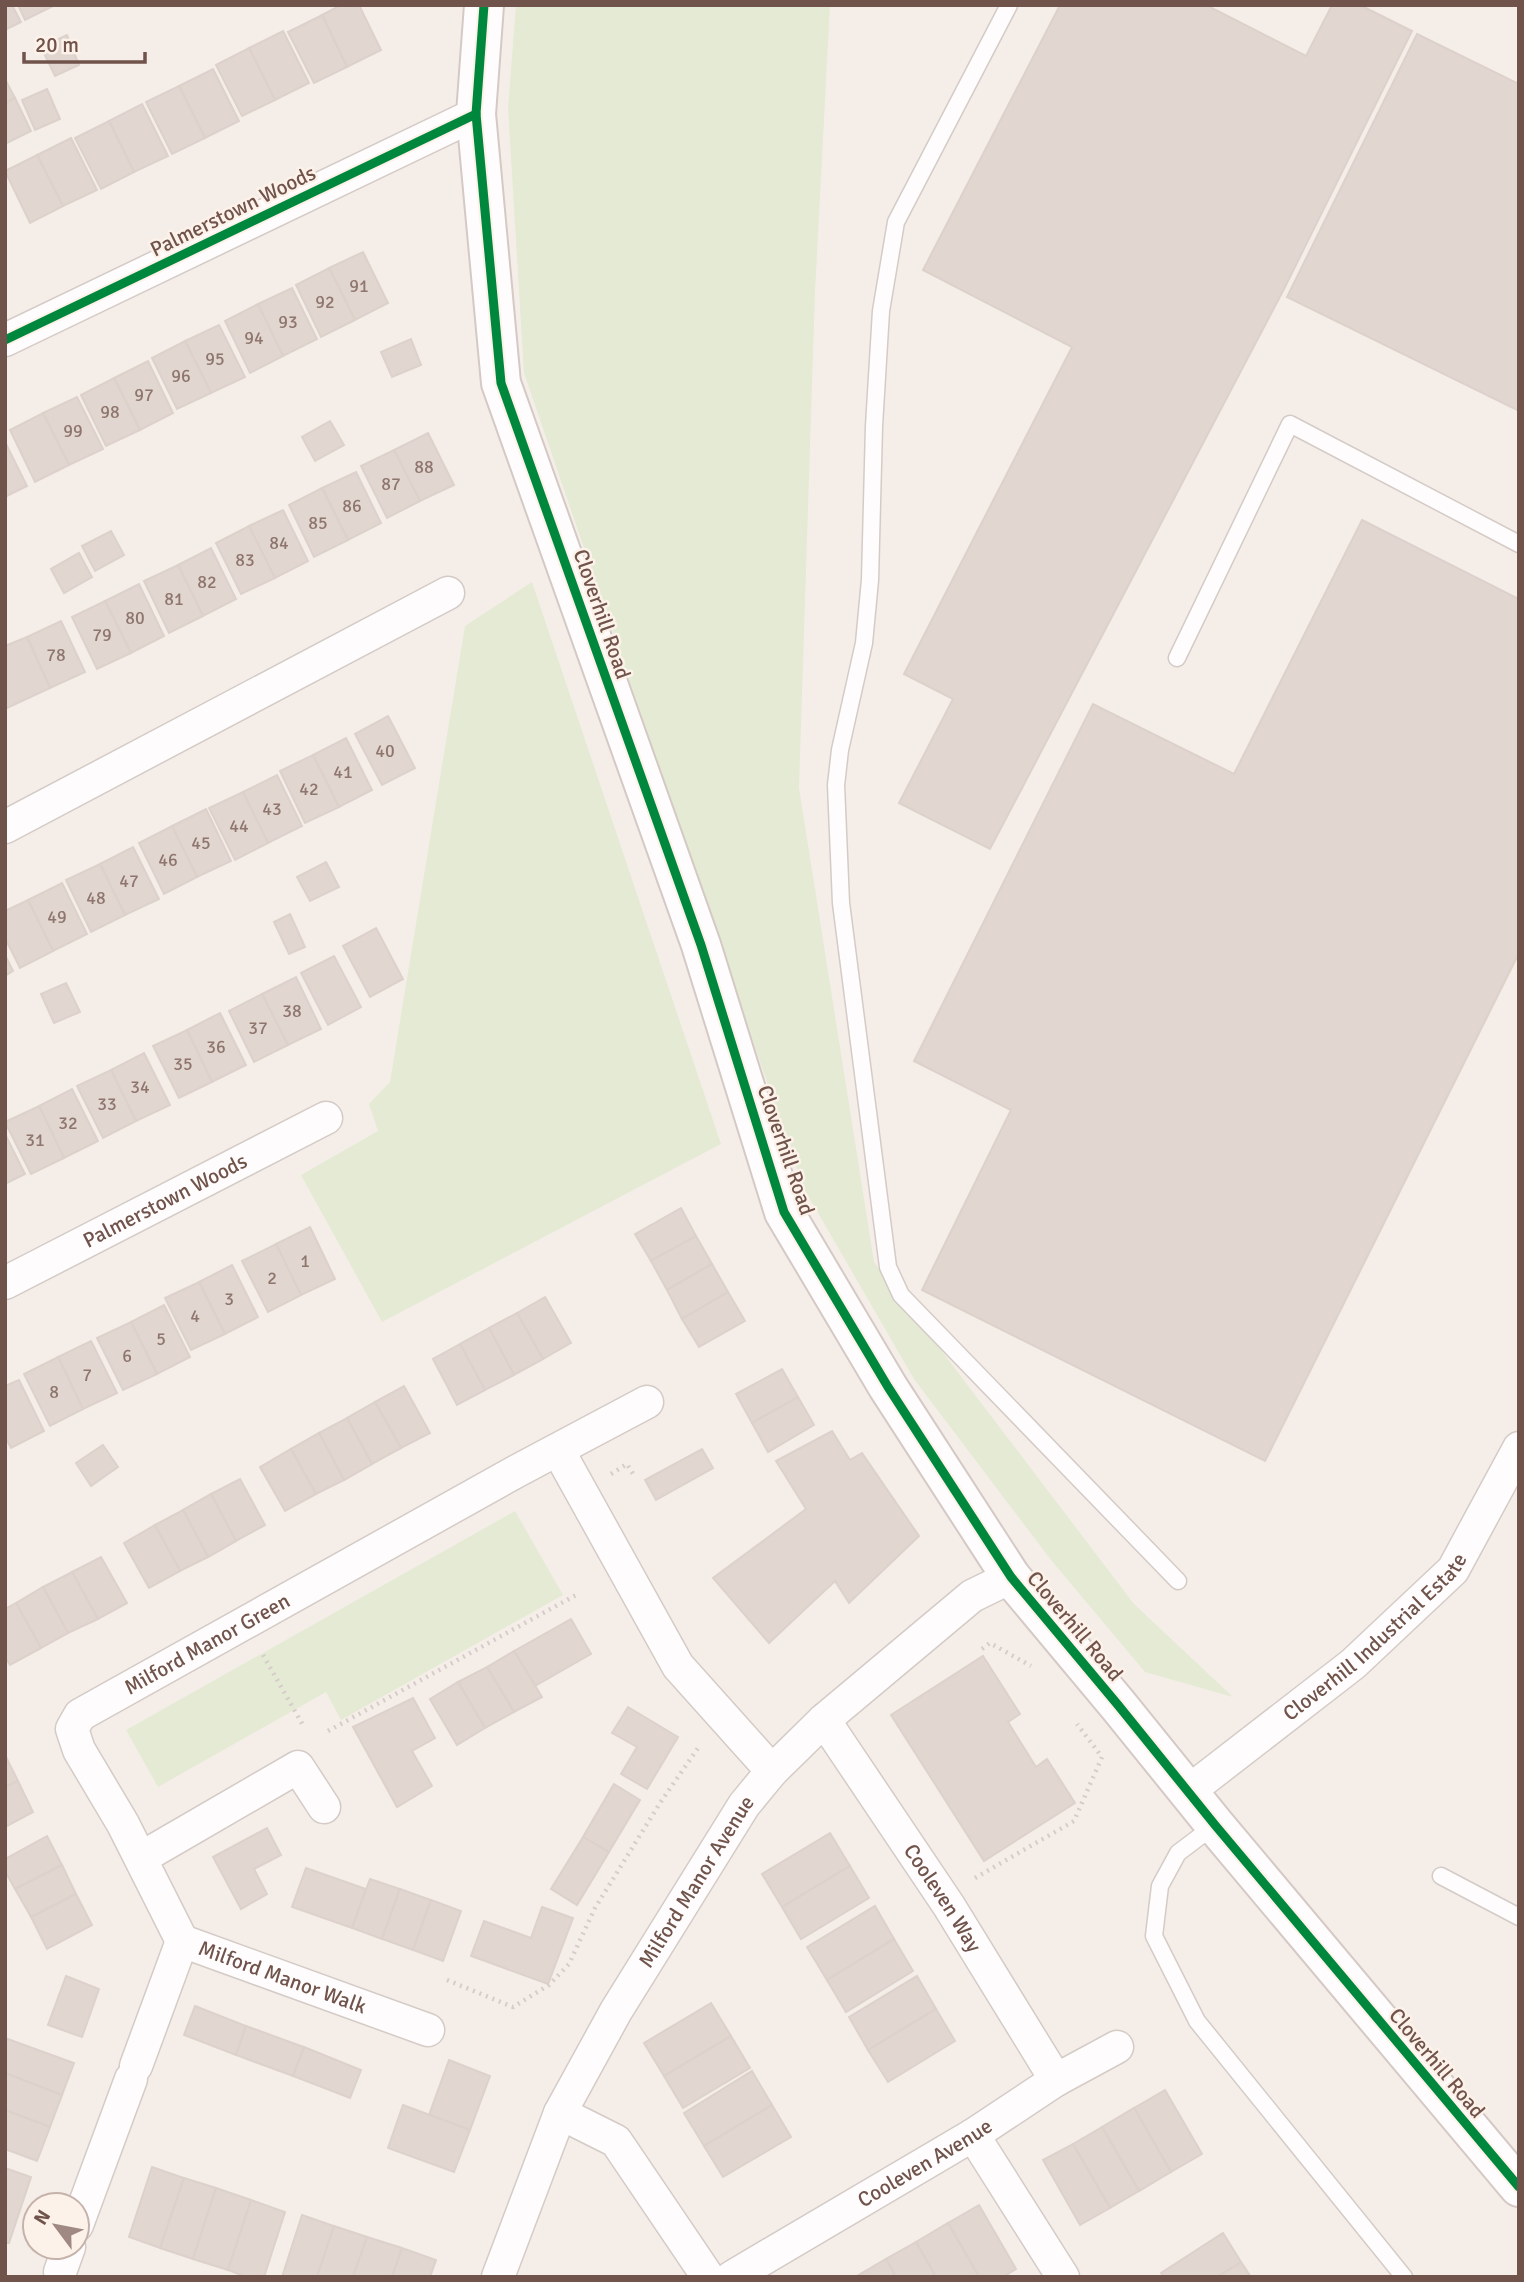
<svg xmlns="http://www.w3.org/2000/svg" width="1524" height="2282" font-family="Signika,sans-serif">
	<style>
		.green { fill: #e4ead4 }
		.building { fill: #e1d6d0; stroke: #ddd1cb; stroke-width: 2 }
		.lines { fill: none; stroke-linecap: round; stroke-linejoin: round }
		.lane-casing { stroke: #d4cbc7; stroke-width: 19 }
		.street-casing { stroke: #d4cbc7; stroke-width: 35 }
		.secondary-casing { stroke: #d4c9c5; stroke-width: 42 }
		.path { stroke: #d6ccca; stroke-width: 4.5; stroke-dasharray: 2 5; stroke-linecap: butt }
		.lane { stroke: #fefcfc; stroke-width: 16 }
		.street { stroke: #fefcfc; stroke-width: 32 }
		.secondary { stroke: #fefcfc; stroke-width: 38 }
		.cycleway-casing { stroke: #fdf2e9; stroke-width: 13 }
		.cycleway { stroke: #00873e; stroke-width: 9 }
		.labels { text-anchor: middle; dominant-baseline: central; stroke-width: 5; stroke-linejoin: round; paint-order: stroke }
		.number-label { font-size: 18px; fill: #8e766e }
		.street-label { font-size: 21px; fill: #70534b; stroke: #fdf2e9 }
	</style>
	<rect width="100%" height="100%" fill="#f5eee8"/>
	<g class="green">
		<path d="M516 5H830L815 292 799 788 874 1262 1134 1604 1233 1697 1145 1672 1051 1560 914 1379 803 1187 524 373 508 108Z"/>
		<path d="M532 582 721 1144 382 1322 301 1175 378 1131 369 1104 390 1082 465 626Z"/>
		<path d="M515 1511 563 1595 341 1720 326 1692 158 1787 126 1730Z"/>
	</g>
	<g class="building">
		<path d="M5 5H12L21 22 5 30Z"/>
		<path d="M18 5H55L25 20Z"/>
		<path d="M341 5H359L381 50 347 67 322 15Z"/>
		<path d="M1060 5H1206L1306 56 1332 5H1360L1412 31 1284 289 990 849 899 803 953 699 904 674 1072 347 923 270Z"/>
		<path d="M322 15 347 67 314 83 288 32Z"/>
		<path d="M283 31 309 83 275 100 249 48Z"/>
		<path d="M1417 34 1519 84V411L1287 297Z"/>
		<path d="M67 35 79 65 55 76 41 47Z"/>
		<path d="M249 48 275 100 242 116 216 65Z"/>
		<path d="M213 69 239 121 205 138 179 86Z"/>
		<path d="M5 79 15 98 5 103Z"/>
		<path d="M179 86 205 138 172 154 146 102Z"/>
		<path d="M47 89 60 119 35 130 22 100Z"/>
		<path d="M15 98 31 131 5 144V103Z"/>
		<path d="M142 104 168 156 134 172 109 121Z"/>
		<path d="M109 121 134 172 101 189 75 138Z"/>
		<path d="M71 138 97 190 63 206 37 155Z"/>
		<path d="M37 155 63 206 30 223 5 171Z"/>
		<path d="M363 252 388 303 355 320 329 268Z"/>
		<path d="M329 268 355 320 321 337 296 285Z"/>
		<path d="M292 288 317 339 283 356 258 304Z"/>
		<path d="M258 304 283 356 250 373 225 321Z"/>
		<path d="M219 325 245 377 211 393 185 341Z"/>
		<path d="M411 339 421 365 392 377 381 352Z"/>
		<path d="M185 341 211 393 177 409 152 358Z"/>
		<path d="M148 361 173 413 140 430 114 378Z"/>
		<path d="M114 378 140 430 106 446 81 395Z"/>
		<path d="M77 397 103 449 69 465 43 413Z"/>
		<path d="M43 413 69 465 35 482 10 430Z"/>
		<path d="M330 421 344 445 315 461 302 437Z"/>
		<path d="M428 433 454 485 420 501 394 450Z"/>
		<path d="M5 442 27 486 5 497Z"/>
		<path d="M394 450 420 501 387 518 361 466Z"/>
		<path d="M356 472 381 523 348 540 322 488Z"/>
		<path d="M322 488 348 540 314 557 289 505Z"/>
		<path d="M283 510 308 561 275 578 249 526Z"/>
		<path d="M1362 520 1519 599V953L1265 1461 922 1290 1011 1110 914 1061 1093 704 1234 774Z"/>
		<path d="M249 526 275 578 241 594 216 543Z"/>
		<path d="M111 531 124 555 95 571 82 546Z"/>
		<path d="M211 548 236 599 203 616 178 565Z"/>
		<path d="M79 553 92 577 64 593 51 569Z"/>
		<path d="M178 565 203 616 169 633 144 581Z"/>
		<path d="M139 584 164 636 131 653 105 601Z"/>
		<path d="M105 601 131 653 97 669 72 617Z"/>
		<path d="M61 621 85 672 50 688 27 637Z"/>
		<path d="M27 637 50 688 5 709V646Z"/>
		<path d="M388 716 415 768 382 785 355 734Z"/>
		<path d="M346 738 372 790 339 807 313 755Z"/>
		<path d="M313 755 339 807 305 823 280 771Z"/>
		<path d="M277 775 302 826 268 843 243 792Z"/>
		<path d="M243 792 268 843 235 860 209 808Z"/>
		<path d="M206 809 231 861 197 877 172 826Z"/>
		<path d="M172 826 197 877 164 894 139 843Z"/>
		<path d="M133 847 159 899 125 915 100 864Z"/>
		<path d="M326 862 339 887 310 901 297 877Z"/>
		<path d="M100 864 125 915 91 932 66 880Z"/>
		<path d="M62 883 87 934 53 951 28 900Z"/>
		<path d="M28 900 53 951 20 968 5 938V911Z"/>
		<path d="M290 914 305 947 289 954 274 922Z"/>
		<path d="M376 928 403 979 370 997 343 946Z"/>
		<path d="M5 955 13 971 5 976Z"/>
		<path d="M334 956 361 1007 328 1025 301 973Z"/>
		<path d="M296 977 321 1029 288 1045 262 994Z"/>
		<path d="M66 983 80 1012 54 1023 41 994Z"/>
		<path d="M262 994 288 1045 254 1062 229 1011Z"/>
		<path d="M220 1013 246 1065 212 1082 187 1030Z"/>
		<path d="M187 1030 212 1082 179 1098 153 1046Z"/>
		<path d="M144 1053 170 1105 136 1121 111 1070Z"/>
		<path d="M111 1070 136 1121 103 1138 77 1086Z"/>
		<path d="M72 1089 98 1141 64 1158 39 1106Z"/>
		<path d="M39 1106 64 1158 31 1174 5 1122Z"/>
		<path d="M5 1134 25 1174 5 1184Z"/>
		<path d="M681 1208 696 1236 651 1261 635 1234Z"/>
		<path d="M310 1227 335 1279 301 1295 276 1244Z"/>
		<path d="M696 1236 712 1264 667 1290 651 1261Z"/>
		<path d="M276 1244 301 1295 268 1312 242 1261Z"/>
		<path d="M712 1264 728 1292 682 1319 667 1290Z"/>
		<path d="M232 1265 258 1317 225 1334 199 1282Z"/>
		<path d="M199 1282 225 1334 191 1350 165 1298Z"/>
		<path d="M728 1292 745 1321 699 1347 682 1319Z"/>
		<path d="M545 1297 571 1343 543 1359 517 1313Z"/>
		<path d="M164 1305 190 1357 157 1374 131 1322Z"/>
		<path d="M517 1313 543 1359 514 1375 489 1328Z"/>
		<path d="M131 1322 157 1374 123 1390 97 1338Z"/>
		<path d="M489 1328 514 1375 485 1390 460 1344Z"/>
		<path d="M91 1341 117 1393 83 1409 58 1357Z"/>
		<path d="M460 1344 485 1390 457 1405 433 1359Z"/>
		<path d="M58 1357 83 1409 50 1426 24 1374Z"/>
		<path d="M782 1369 798 1397 752 1423 736 1394Z"/>
		<path d="M19 1380 44 1431 11 1448 5 1437V1386Z"/>
		<path d="M404 1386 430 1433 401 1448 375 1402Z"/>
		<path d="M798 1397 814 1425 768 1452 752 1423Z"/>
		<path d="M375 1402 401 1448 372 1464 347 1418Z"/>
		<path d="M347 1418 372 1464 344 1480 319 1433Z"/>
		<path d="M832 1431 850 1460 862 1453 919 1536 849 1603 835 1581 769 1643 713 1578 806 1509 776 1461Z"/>
		<path d="M319 1433 344 1480 316 1494 291 1449Z"/>
		<path d="M103 1445 118 1467 91 1486 76 1463Z"/>
		<path d="M291 1449 316 1494 285 1511 260 1467Z"/>
		<path d="M702 1449 713 1468 656 1500 645 1480Z"/>
		<path d="M240 1479 265 1525 236 1541 211 1494Z"/>
		<path d="M211 1494 236 1541 208 1557 183 1510Z"/>
		<path d="M183 1510 208 1557 180 1571 155 1525Z"/>
		<path d="M155 1525 180 1571 149 1588 124 1543Z"/>
		<path d="M101 1557 127 1603 98 1619 72 1572Z"/>
		<path d="M72 1572 98 1619 68 1633 43 1587Z"/>
		<path d="M43 1587 68 1633 41 1648 16 1603Z"/>
		<path d="M16 1603 41 1648 10 1665 5 1657V1609Z"/>
		<path d="M571 1619 591 1654 535 1686 514 1651Z"/>
		<path d="M514 1651 542 1697 514 1712 487 1667Z"/>
		<path d="M983 1656 1020 1714 1008 1722 1036 1767 1047 1759 1075 1803 984 1861 891 1715Z"/>
		<path d="M487 1667 514 1712 485 1728 458 1682Z"/>
		<path d="M458 1682 485 1728 457 1745 430 1699Z"/>
		<path d="M413 1698 435 1738 412 1751 432 1786 397 1807 353 1727Z"/>
		<path d="M628 1707 678 1737 647 1789 621 1774 637 1747 612 1733Z"/>
		<path d="M5 1755 18 1781 5 1787Z"/>
		<path d="M18 1781 33 1812 5 1827V1787Z"/>
		<path d="M614 1784 640 1800 609 1852 583 1837Z"/>
		<path d="M267 1828 281 1855 254 1869 267 1894 241 1909 213 1857Z"/>
		<path d="M830 1833 850 1866 782 1907 762 1874Z"/>
		<path d="M47 1836 62 1865 15 1889 5 1871V1859Z"/>
		<path d="M583 1837 609 1852 577 1905 551 1889Z"/>
		<path d="M62 1865 76 1894 31 1917 15 1889Z"/>
		<path d="M850 1866 869 1898 801 1939 782 1907Z"/>
		<path d="M306 1868 366 1889 352 1928 292 1907Z"/>
		<path d="M370 1879 400 1889 382 1939 352 1928Z"/>
		<path d="M400 1889 431 1900 413 1950 382 1939Z"/>
		<path d="M76 1894 92 1925 47 1949 31 1917Z"/>
		<path d="M431 1900 461 1911 443 1961 413 1950Z"/>
		<path d="M875 1906 894 1939 827 1980 807 1947Z"/>
		<path d="M542 1907 573 1918 548 1984 471 1956 484 1921 531 1938Z"/>
		<path d="M894 1939 913 1971 846 2012 827 1980Z"/>
		<path d="M66 1976 99 1989 82 2037 48 2025Z"/>
		<path d="M917 1976 936 2009 868 2050 849 2017Z"/>
		<path d="M711 2003 731 2036 664 2076 644 2043Z"/>
		<path d="M195 2006 246 2026 236 2055 184 2035Z"/>
		<path d="M936 2009 955 2041 888 2082 868 2050Z"/>
		<path d="M246 2026 304 2047 293 2076 236 2055Z"/>
		<path d="M731 2036 750 2068 683 2108 664 2076Z"/>
		<path d="M5 2038 74 2063 62 2095 5 2073Z"/>
		<path d="M304 2047 361 2070 350 2098 293 2076Z"/>
		<path d="M449 2060 490 2076 470 2130 429 2115Z"/>
		<path d="M752 2071 772 2105 704 2146 684 2113Z"/>
		<path d="M5 2073 62 2095 50 2127 5 2110Z"/>
		<path d="M1165 2090 1202 2154 1171 2172 1134 2108Z"/>
		<path d="M403 2105 470 2130 454 2172 388 2148Z"/>
		<path d="M772 2105 791 2137 723 2177 704 2146Z"/>
		<path d="M1134 2108 1171 2172 1139 2191 1102 2127Z"/>
		<path d="M5 2110 50 2127 37 2161 5 2149Z"/>
		<path d="M1102 2127 1139 2191 1110 2208 1073 2144Z"/>
		<path d="M1073 2144 1110 2208 1080 2225 1043 2160Z"/>
		<path d="M152 2167 184 2178 160 2248 129 2237Z"/>
		<path d="M5 2168 31 2177 9 2243H5Z"/>
		<path d="M184 2178 216 2188 193 2259 160 2248Z"/>
		<path d="M216 2188 251 2200 228 2270 193 2259Z"/>
		<path d="M251 2200 285 2212 264 2277H246L228 2270Z"/>
		<path d="M979 2205 1016 2269 1003 2277H979L948 2223Z"/>
		<path d="M302 2215 334 2226 317 2277H282Z"/>
		<path d="M948 2223 979 2277H936L916 2242Z"/>
		<path d="M334 2226 367 2237 353 2277H317Z"/>
		<path d="M1223 2233 1241 2262 1217 2277H1164L1161 2273Z"/>
		<path d="M367 2237 402 2248 392 2277H353Z"/>
		<path d="M916 2242 936 2277H896L886 2259Z"/>
		<path d="M402 2248 436 2260 430 2277H392Z"/>
		<path d="M886 2259 896 2277H858L857 2276Z"/>
		<path d="M1241 2262 1251 2277H1217Z"/>
	</g>
	<g class="lines">
		<defs>
			<g id="lane">
				<path d="M1009 5 896 222 881 311 874 426 870 580 864 643 840 750 836 785 841 903 888 1267 901 1295 1178 1581"/>
				<path d="M1177 658 1290 424 1519 544"/>
				<path d="M1215 1825 1178 1853 1160 1886 1154 1936 1197 2021 1404 2277"/>
				<path d="M1441 1876 1519 1917"/>
			</g>
			<g id="street">
				<path d="M5 340 476 114"/>
				<path d="M5 827 448 593"/>
				<path id="s1" d="M5 1283 326 1118"/>
				<path d="M558 1450 678 1666 772 1771"/>
				<path id="s2" d="M824 1720 949 1906 1056 2080"/>
				<path id="s3" d="M1189 1791 1353 1664 1453 1570 1519 1448"/>
				<path d="M141 1858 298 1767 324 1807"/>
				<path id="s4" d="M182 1941 123 1824 79 1750 72 1729 80 1715 517 1471 647 1402"/>
				<path id="s5" d="M136 2066 182 1941 428 2030"/>
				<path d="M560 2113 616 2141 708 2277"/>
				<path d="M973 2135 1063 2277"/>
				<path d="M77 2225 131 2079"/>
				<path d="M60 2272 69 2247"/>
				<path id="s6" d="M498 2277 560 2113 616 2011 744 1805 772 1771 824 1720 972 1596 1011 1577"/>
				<path id="s7" d="M732 2277 973 2135 1056 2080 1117 2047"/>
			</g>
			<path id="secondary" d="M484 5 476 114 501 383 701 945 784 1212 888 1387 1011 1577 1118 1705 1215 1825 1519 2187"/>
		</defs>
		<use href="#lane" class="lane-casing"/>
		<use href="#street" class="street-casing"/>
		<use href="#secondary" class="secondary-casing"/>
		<g class="path">
			<path d="M611 1474 627 1464 635 1477"/>
			<path d="M982 1649 990 1643 1031 1666"/>
			<path d="M263 1655 304 1727"/>
			<path d="M328 1731 576 1595"/>
			<path d="M975 1878 1074 1821 1102 1757 1077 1724"/>
			<path d="M447 1980 513 2007 549 1985 569 1964 595 1908 660 1803 698 1748"/>
		</g>
		<use href="#lane" class="lane"/>
		<use href="#street" class="street"/>
		<use href="#secondary" class="secondary"/>
		<defs>
			<g id="cycleway">
				<path d="M484 5 476 114 501 383 701 945 784 1212 888 1387 1011 1577 1118 1705 1215 1825 1519 2187"/>
				<path d="M5 340 476 114"/>
			</g>
		</defs>
		<use href="#cycleway" class="cycleway-casing"/>
		<use href="#cycleway" class="cycleway"/>
	</g>
	<g class="labels">
		<g class="number-label">
			<text x="359" y="286">91</text>
			<text x="325" y="302">92</text>
			<text x="288" y="322">93</text>
			<text x="254" y="338">94</text>
			<text x="215" y="359">95</text>
			<text x="181" y="376">96</text>
			<text x="144" y="395">97</text>
			<text x="110" y="412">98</text>
			<text x="73" y="431">99</text>
			<text x="424" y="467">88</text>
			<text x="391" y="484">87</text>
			<text x="352" y="506">86</text>
			<text x="318" y="523">85</text>
			<text x="279" y="543">84</text>
			<text x="245" y="560">83</text>
			<text x="207" y="582">82</text>
			<text x="174" y="599">81</text>
			<text x="135" y="618">80</text>
			<text x="102" y="635">79</text>
			<text x="56" y="655">78</text>
			<text x="385" y="751">40</text>
			<text x="343" y="772">41</text>
			<text x="309" y="789">42</text>
			<text x="272" y="809">43</text>
			<text x="239" y="826">44</text>
			<text x="201" y="843">45</text>
			<text x="168" y="860">46</text>
			<text x="129" y="881">47</text>
			<text x="96" y="898">48</text>
			<text x="57" y="917">49</text>
			<text x="292" y="1011">38</text>
			<text x="258" y="1028">37</text>
			<text x="216" y="1047">36</text>
			<text x="183" y="1064">35</text>
			<text x="140" y="1087">34</text>
			<text x="107" y="1104">33</text>
			<text x="68" y="1123">32</text>
			<text x="35" y="1140">31</text>
			<text x="305" y="1261">1</text>
			<text x="272" y="1278">2</text>
			<text x="229" y="1299">3</text>
			<text x="195" y="1316">4</text>
			<text x="161" y="1339">5</text>
			<text x="127" y="1356">6</text>
			<text x="87" y="1375">7</text>
			<text x="54" y="1392">8</text>
		</g>
		<g class="street-label">
			<text transform="translate(233 211) rotate(-26)">Palmerstown Woods</text>
			<text transform="translate(602 614) rotate(71)">Cloverhill Road</text>
			<text transform="translate(786 1150) rotate(71)">Cloverhill Road</text>
			<text stroke="none"><textPath href="#s1" startOffset="180">Palmerstown Woods</textPath></text>
			<text transform="translate(1075 1626) rotate(50)">Cloverhill Road</text>
			<text stroke="none"><textPath href="#s3" startOffset="242">Cloverhill Industrial Estate</textPath></text>
			<text stroke="none"><textPath href="#s4" startOffset="401">Milford Manor Green</textPath></text>
			<text stroke="none"><textPath href="#s6" startOffset="444">Milford Manor Avenue</textPath></text>
			<text stroke="none"><textPath href="#s2" startOffset="214">Cooleven Way</textPath></text>
			<text stroke="none"><textPath href="#s5" startOffset="240">Milford Manor Walk</textPath></text>
			<text transform="translate(1437 2063) rotate(50)">Cloverhill Road</text>
			<text stroke="none"><textPath href="#s7" startOffset="224">Cooleven Avenue</textPath></text>
		</g>
	</g>
	<rect width="1524" height="2282" fill="none" stroke="#70534b" stroke-width="14"/>
	<g transform="translate(56 2226) rotate(302)"><circle r="33" fill="#fdf2e9" stroke="#c5b2aa" stroke-width="2"/>
	<path d="M0-5L12 26L0 18L-12 26Z" fill="#9f8982"/>
	<text y="-10" font-size="19" font-weight="bold" text-anchor="middle" fill="#70534b">N</text>
	</g>
	<path d="M24 52v10h121v-10" fill="none" stroke="#70534b" stroke-width="3.5"/>
	<text x="35" y="52" font-size="21" fill="#70534b" stroke="#fdf2e9" stroke-width="5" paint-order="stroke">20 m</text>
</svg>
